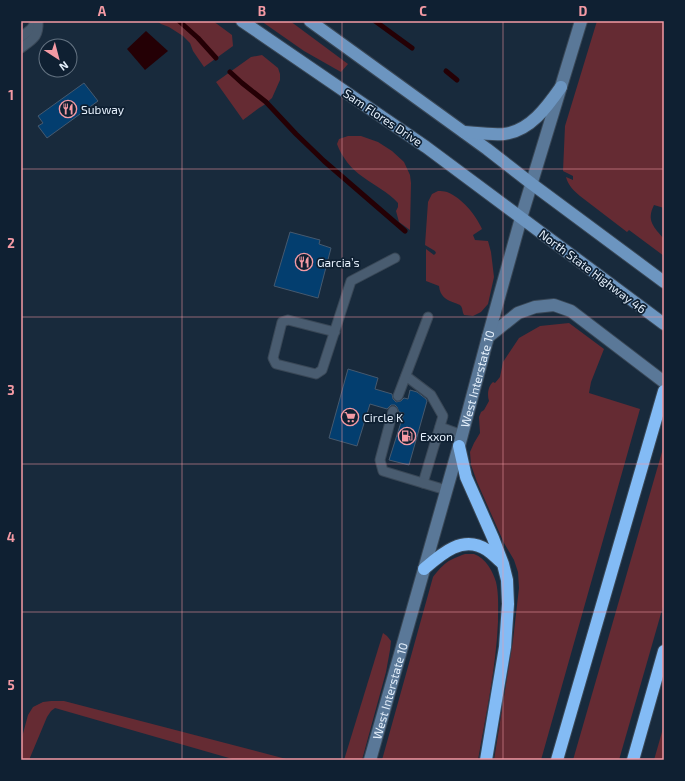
<svg xmlns="http://www.w3.org/2000/svg" width="685" height="781" font-family="'Exo 2',sans-serif">
	<style>
		.green { fill: #652b33 }
		.water { fill: #240005 }
		.lines { fill: none; stroke-linecap: round; stroke-linejoin: round }
		.stream { stroke: #240005; stroke-width: 5 }
		.building { fill: #033e6f; stroke: #46596e }
		.lane-casing { stroke: #394756; stroke-width: 11 }
		.secondary-casing { stroke: #394756; stroke-width: 14 }
		.primary-casing { stroke: #394756; stroke-width: 14 }
		.highway-casing { stroke: #394756; stroke-width: 14 }
		.lane { stroke: #495c70; stroke-width: 9 }
		.secondary { stroke: #5a7898; stroke-width: 12 }
		.primary { stroke: #6c95c0; stroke-width: 12 }
		.highway { stroke: #83bbf5; stroke-width: 12 }
		.grid { fill: none; stroke: #f49aa4; stroke-width: 1; stroke-opacity: 0.55 }
		.labels { text-anchor: middle; dominant-baseline: central; stroke-width: 3.5; stroke-linejoin: round; paint-order: stroke }
		.poi-label { font-size: 12px; fill: #e4effb; stroke: #0f2032; text-anchor: start }
		.street-label { font-size: 12px; fill: #e4effb; stroke: #0f2032 }
		.neatline { fill: none; stroke: #f49aa4; stroke-width: 1.5 }
		.grid-label { font-size: 13px; text-anchor: middle; font-weight: bold; fill: #f49aa4 }
	</style>
	<rect width="100%" height="100%" fill="#182a3c"/>
	<g class="green">
		<path d="M157 21H213L232 35 233 46 204 67 193 51 190 43 183 36 169 27 161 24Z"/>
		<path d="M261 21H290L348 64 341 72 304 51Z"/>
		<path d="M597 21H664V208L654 205C646 221 654 227 664 239V256L629 230 627 232 580 196C574 191 568 185 566 177L573 180V176L563 171 565 126Z"/>
		<path d="M262 55 278 68 280 74V80L272 98 264 105 259 108 243 120 216 82 251 57Z"/>
		<path d="M348 136H361L378 142 392 151 404 162 410 175 411 183 410 230 399 222 396 211 398 207V203C388 192 375 186 363 177 352 170 341 156 337 144L339 139Z"/>
		<path d="M438 191C441 191 444 191 447 192 462 198 476 215 482 229L473 235 475 240 488 241 491 252 494 277 488 304 481 312 473 316 464 315C462 312 463 309 461 306 459 304 457 304 455 303 446 300 440 296 439 286L426 281V249L434 255 436 253 435 251 425 245 428 202 432 194Z"/>
		<path d="M569 323 604 349 591 382 589 393 640 409 541 760H494L513 640 519 588 518 572 514 560 504 543 477 482 471 465 470 452 474 443 480 433 479 417 481 412 484 410 489 401C487 395 488 386 493 382L495 383 500 377 503 362 519 338 540 326Z"/>
		<path d="M664 445V603L619 760H573Z"/>
		<path d="M465 554C468 554 472 554 474 554 486 558 493 572 496 582 499 594 498 610 498 622 496 668 486 714 478 760H382L433 577C444 563 448 560 465 554Z"/>
		<path d="M383 633 387 636 391 641 390 650 386 672 362 760H344Z"/>
		<path d="M51 701H64L290 760H236L55 708 51 711 47 717 29 760H21V741L28 715 33 707 43 702Z"/>
		<path d="M664 725V760H654Z"/>
	</g>
	<path class="water" d="M146 31 168 51 145 70 127 49Z"/>
	<g class="lines">
		<g class="stream">
			<path d="M179 21 198 38 216 58"/>
			<path d="M375 21 412 48"/>
			<path d="M446 71 457 80"/>
			<path d="M230 72 242 83 266 102 296 134 324 161 405 231"/>
		</g>
	</g>
	<g class="building">
		<path d="M84 83 98 101 47 138 38 126 43 123 38 116Z"/>
		<path d="M290 232 320 240 319 244 331 248 318 298 274 286Z"/>
		<path d="M348 369 378 378 375 389 392 394 393 399 396 402 401 401 404 398 408 399 410 390 417 392 426 399 427 401 409 465 389 460 404 413 399 412 397 407 395 405H391L387 409 370 404 357 446 329 438Z"/>
	</g>
	<g class="lines">
		<defs>
			<g id="lane">
				<path d="M21 37 31 29 37 21"/>
				<path d="M21 48C33 39 39 37 38 21"/>
				<path d="M335 332 288 320 282 322 273 358 276 364 316 374 322 370 351 281 395 258"/>
				<path d="M406 376 431 395 443 416 423 483"/>
				<path d="M398 396 428 317"/>
				<path d="M393 411 380 460 383 471 446 490"/>
				<path d="M440 427 462 435"/>
			</g>
			<g id="secondary">
				<path d="M488 337 518 313 535 307 554 305 571 311 664 382"/>
				<path id="s1" d="M370 760 459 446 488 337 521 218 581 21"/>
			</g>
			<g id="primary">
				<path d="M242 21 426 147 664 324"/>
				<path d="M310 21 487 149 532 184 664 282"/>
				<path d="M464 132C477 133 491 135 504 134 530 131 547 107 561 87"/>
			</g>
			<g id="highway">
				<path d="M459 446 466 477 493 538 503 564 507 580 508 604 505 647 486 760"/>
				<path d="M424 569C441 554 463 534 487 550 492 553 496 558 501 562"/>
				<path d="M557 760 664 391"/>
				<path d="M633 760 664 651"/>
			</g>
		</defs>
		<use href="#lane" class="lane-casing"/>
		<use href="#secondary" class="secondary-casing"/>
		<use href="#primary" class="primary-casing"/>
		<use href="#highway" class="highway-casing"/>
		<use href="#lane" class="lane"/>
		<use href="#secondary" class="secondary"/>
		<use href="#primary" class="primary"/>
		<use href="#highway" class="highway"/>
	</g>
	<path class="grid" d="M182 21V760M342 21V760M503 21V760M21 169H664M21 317H664M21 464H664M21 612H664"/>
	<defs>
		<symbol id="restaurant-ring" viewBox="-11 -11 22 22"><circle r="9.5" fill="#0f2032" stroke="#f49aa4" stroke-width="1.5"/><path d="M-5-6h1v4h1v-4h1v4h1v-4h1v5L-1.5 .5V6h-2V.5L-5-1ZM5-6V6H3V1.5H1.5Q1.5-4 5-6Z" fill="#f49aa4"/></symbol>
		<symbol id="supermarket-ring" viewBox="-11 -11 22 22"><circle r="9.5" fill="#0f2032" stroke="#f49aa4" stroke-width="1.5"/><path d="M-6-5.5h2.5l.6 2H6L4.5 2H-2.5L-4.4-4H-6ZM-1.5 3.2a1.3 1.3 0 1 0 .1 0ZM3 3.2a1.3 1.3 0 1 0 .1 0Z" fill="#f49aa4"/></symbol>
		<symbol id="fuel-ring" viewBox="-11 -11 22 22"><circle r="9.5" fill="#0f2032" stroke="#f49aa4" stroke-width="1.5"/><path d="M-5.5-6h7V0h2V4h1.3V-2.5L3-4.5l.8-.8L6-3V5H2.5V1h-1V6h-7ZM-4.2-4.7v3.2H.2V-4.7Z" fill="#f49aa4"/></symbol>
	</defs>
	<g fill-rule="evenodd">
		<use href="#restaurant-ring" x="58" y="99" width="20" height="20"/>
		<use href="#restaurant-ring" x="294" y="252" width="20" height="20"/>
		<use href="#supermarket-ring" x="340" y="407" width="20" height="20"/>
		<use href="#fuel-ring" x="397" y="426" width="20" height="20"/>
	</g>
	<g class="labels">
		<g class="poi-label">
			<text x="81" y="109">Subway</text>
			<text x="317" y="262">Garcia’s</text>
			<text x="363" y="417">Circle K</text>
			<text x="420" y="436">Exxon</text>
		</g>
		<g class="street-label">
			<text transform="translate(383 117) rotate(34)">Sam Flores Drive</text>
			<text transform="translate(593 271) rotate(37)">North State Highway 46</text>
			<text stroke="none"><textPath href="#s1" startOffset="396">West Interstate 10</textPath></text>
			<text stroke="none"><textPath href="#s1" startOffset="72">West Interstate 10</textPath></text>
		</g>
	</g>
	<rect width="685" height="781" fill="none" stroke="#0f2032" stroke-width="44"/>
	<g transform="translate(58 58) rotate(144)"><circle r="19" fill="#0f2032" stroke="#647382"/>
	<path d="M0-3L7 15L0 10L-7 15Z" fill="#f49aa4"/>
	<text y="-6" font-size="11" font-weight="bold" text-anchor="middle" fill="#e4effb">N</text>
	</g>
	<rect x="22" y="22" width="641" height="737" class="neatline"/>
	<g class="grid-label">
		<text x="102" y="16">A</text>
		<text x="262" y="16">B</text>
		<text x="423" y="16">C</text>
		<text x="583" y="16">D</text>
		<text x="11" y="100">1</text>
		<text x="11" y="248">2</text>
		<text x="11" y="395">3</text>
		<text x="11" y="542">4</text>
		<text x="11" y="690">5</text>
	</g>
</svg>
